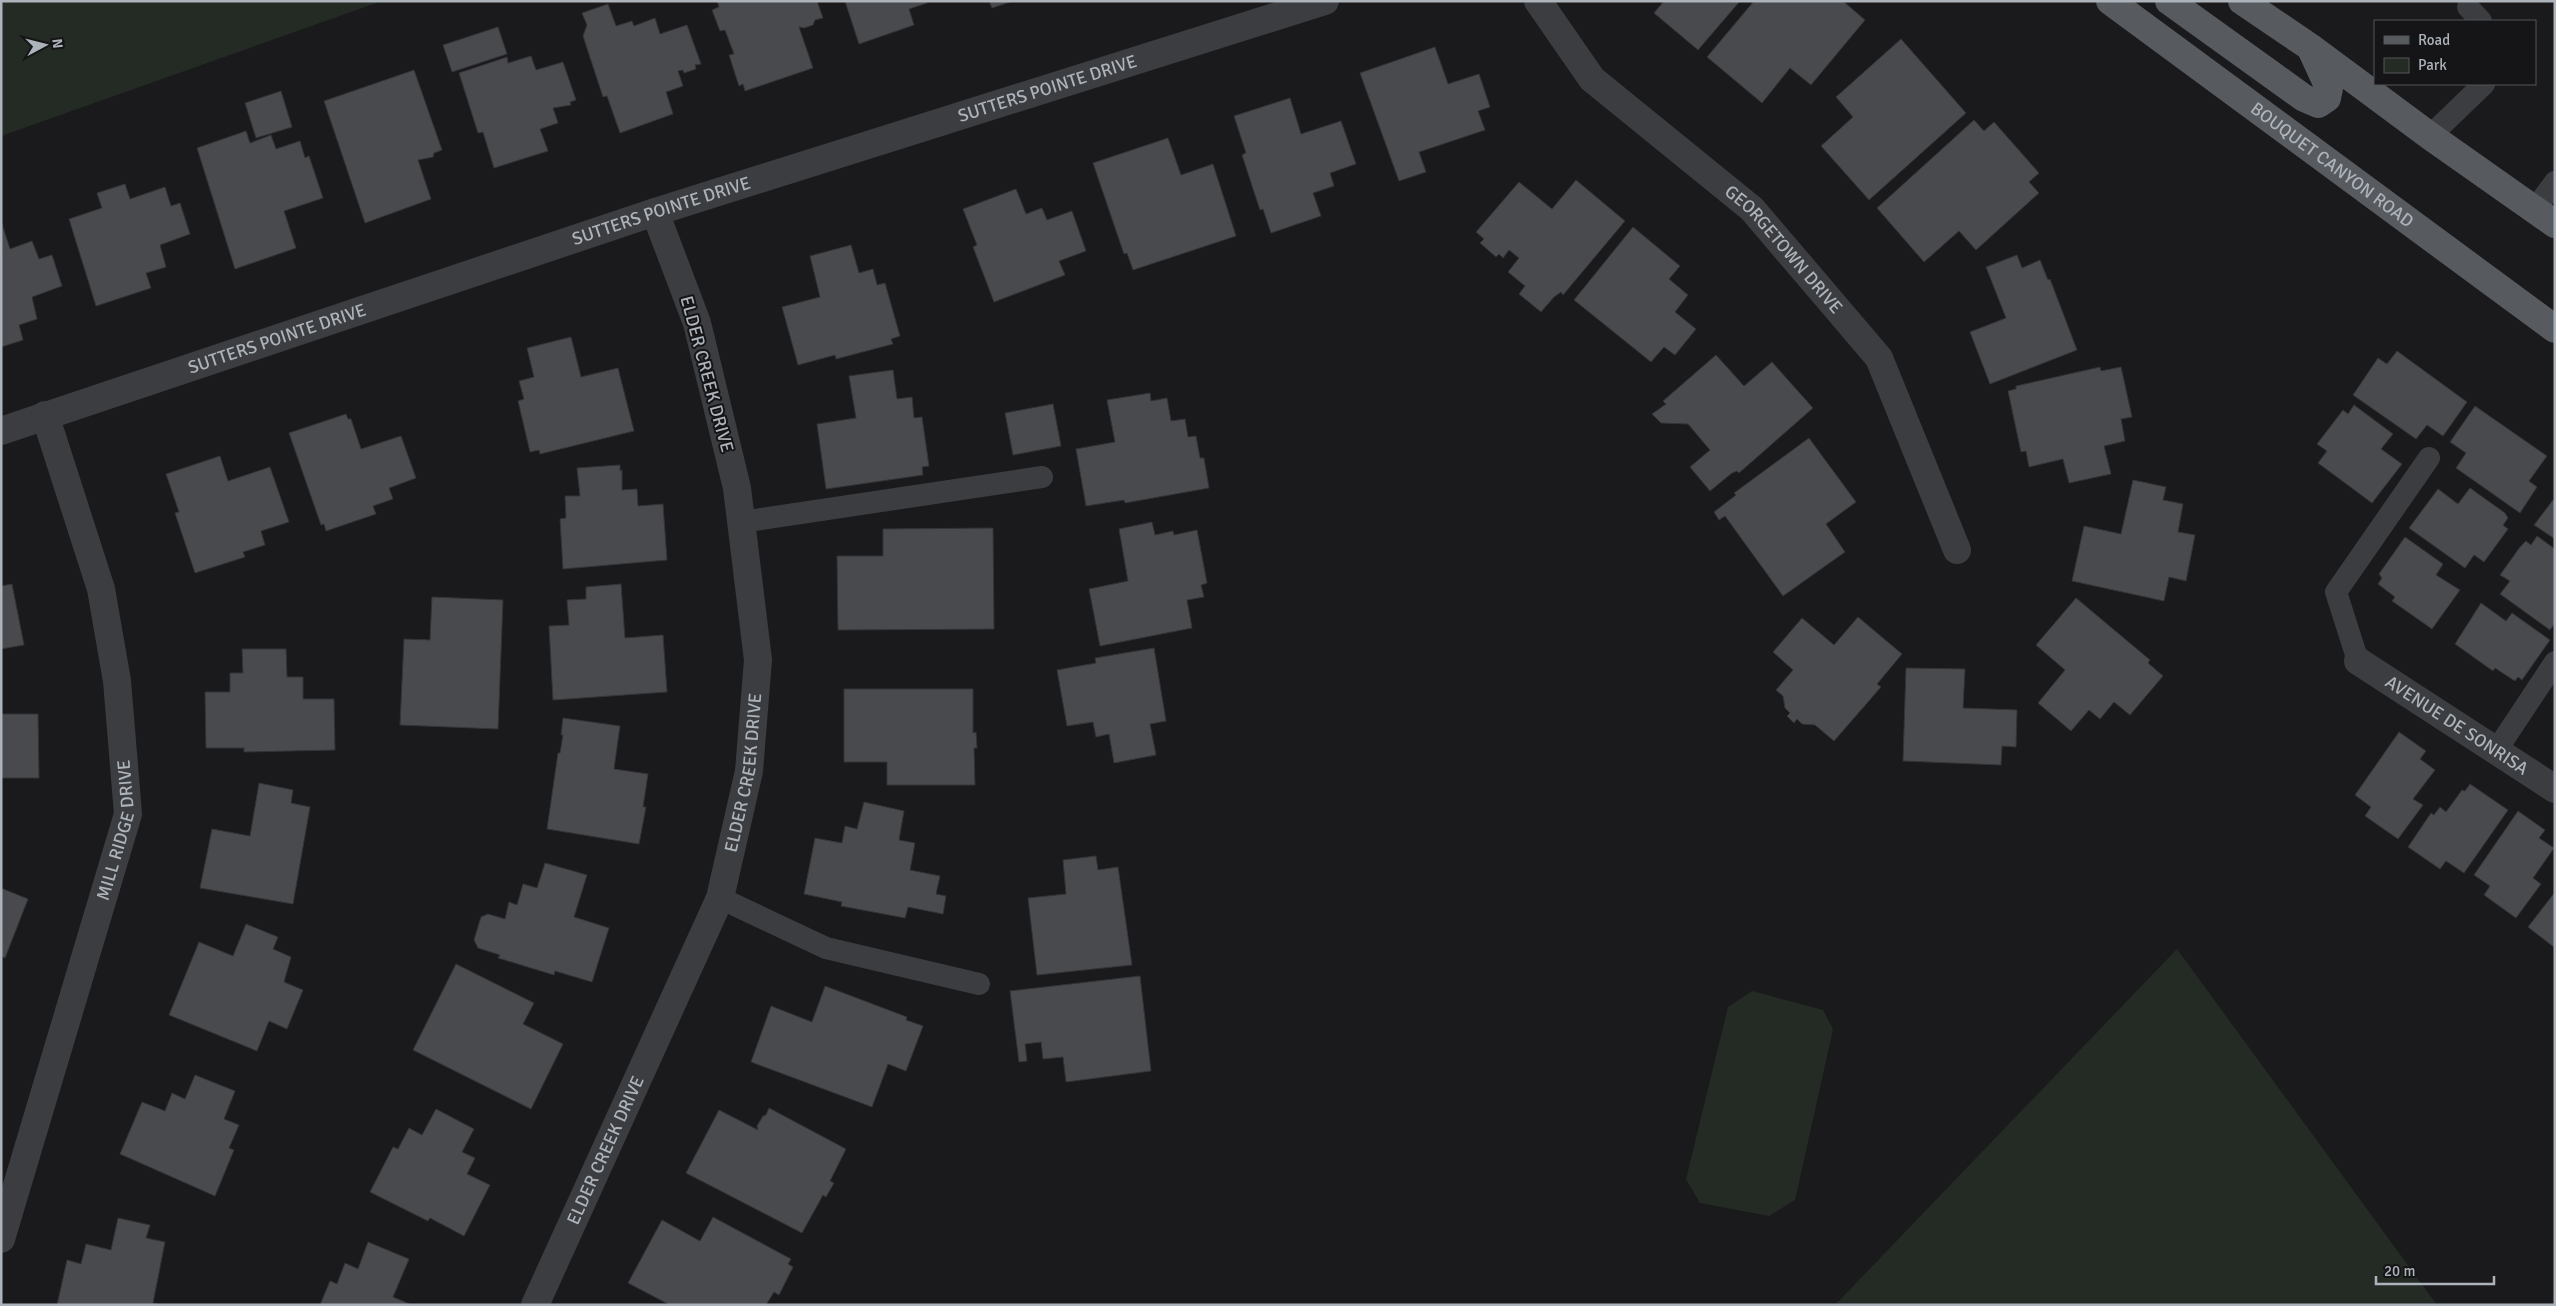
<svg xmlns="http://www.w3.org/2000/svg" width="2556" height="1306" font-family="Signika,sans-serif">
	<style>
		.green { fill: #242b24 }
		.building { fill: #494a4e; stroke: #343437 }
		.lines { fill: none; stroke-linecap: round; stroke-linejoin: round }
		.lane { stroke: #3b3d40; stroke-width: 22 }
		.street { stroke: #3b3d40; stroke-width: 28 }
		.primary { stroke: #575a5f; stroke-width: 28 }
		.labels { text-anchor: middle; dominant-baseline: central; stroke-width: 4; stroke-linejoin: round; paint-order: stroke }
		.street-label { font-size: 18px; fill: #adb3ba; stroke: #151517 }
	</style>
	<rect width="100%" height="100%" fill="#1a1a1c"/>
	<g class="green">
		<path d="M1 1H382L1 136Z"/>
		<path d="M2177 949 2437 1305H1835Z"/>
		<path d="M1752 991 1823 1010 1833 1029 1795 1200 1769 1216 1700 1203 1686 1179 1728 1007Z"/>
	</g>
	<g class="building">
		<path d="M717 1H817L823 18 815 20 813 25 804 28 799 27 813 68 745 91 743 84 739 86 729 55 734 54 725 30 720 31 712 10 719 7Z"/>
		<path d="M845 1H926L927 3 909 9 914 25 859 44Z"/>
		<path d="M989 1H1013L992 8Z"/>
		<path d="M1664 1H1740L1698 50 1654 13Z"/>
		<path d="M1754 1H1843L1865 20 1811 85 1790 68 1762 103 1707 57Z"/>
		<path d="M608 4 616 26 632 21 634 26 655 18 660 34 687 25 701 64 695 65 696 69 684 73 683 70 678 71 683 86 666 92 673 114 620 133 607 96 603 97 583 36 587 25 582 13Z"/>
		<path d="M498 27 507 54 452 72 443 45Z"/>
		<path d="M1901 39 1966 113 1869 200 1821 146 1853 117 1836 97Z"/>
		<path d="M1435 47 1448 84 1479 74 1490 107 1478 111 1485 130 1419 152 1426 172 1399 181 1360 73Z"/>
		<path d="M531 56 536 70 563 62 576 100 570 102 571 105 553 108 558 123 540 129 548 151 494 168 483 132 478 133 459 73 507 57 508 63Z"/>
		<path d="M414 70 442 150 434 153 433 157 418 160 431 199 365 223 324 101Z"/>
		<path d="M281 91 292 127 256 138 245 103Z"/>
		<path d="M1290 98 1301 134 1341 121 1356 164 1330 173 1334 186 1313 193 1321 216 1271 233 1263 209 1260 210 1242 155 1246 153 1234 116Z"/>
		<path d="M1974 120 1984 131 1994 122 2039 173 2029 182 2039 193 1976 250 1959 231 1924 262 1877 208Z"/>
		<path d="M246 131 250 143 271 135 276 149 300 141 305 158 309 156 323 198 284 211 296 248 235 269 197 148Z"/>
		<path d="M1168 138 1181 175 1213 164 1236 236 1133 270 1127 253 1124 254 1093 163Z"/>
		<path d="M1576 180 1625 221 1563 295 1561 292 1554 297 1541 312 1519 294 1525 286 1508 272 1519 258 1509 250 1503 258 1499 254 1496 257 1480 243 1484 239 1476 232 1519 182 1552 209Z"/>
		<path d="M125 184 130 199 165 187 171 206 180 203 190 234 160 245 166 267 146 273 151 288 96 306 69 219 102 208 97 193Z"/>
		<path d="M1016 189 1026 214 1042 208 1047 220 1072 211 1086 251 1059 261 1065 275 994 302 973 247 977 245 963 209Z"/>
		<path d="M2 224 10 249 32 241 39 259 52 255 62 286 32 297 37 319 19 325 23 340 1 347Z"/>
		<path d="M1633 227 1680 266 1669 279 1688 295 1675 312 1696 329 1675 355 1664 347 1651 362 1574 300Z"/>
		<path d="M851 245 859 273 873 269 877 285 885 283 900 336 891 339 893 344 836 359 835 355 798 365 782 307 820 297 810 256Z"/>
		<path d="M2017 255 2022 268 2040 260 2048 280 2050 279 2077 350 1990 384 1970 332 2006 318 1986 267Z"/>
		<path d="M571 337 581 377 618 368 634 431 540 454 539 450 530 452 518 401 524 399 519 381 534 377 527 348Z"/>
		<path d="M2397 351 2467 402 2443 436 2427 425 2416 439 2353 395 2378 358 2387 364Z"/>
		<path d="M1716 355 1744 386 1772 362 1813 408 1739 473 1737 471 1732 473 1710 491 1690 467 1710 450 1688 424 1661 423 1652 414 1666 404 1663 401Z"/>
		<path d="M2100 367 2101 371 2121 367 2132 417 2121 419 2125 441 2104 446 2111 474 2069 483 2063 459 2029 467 2026 451 2021 452 2008 391 2016 389V386Z"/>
		<path d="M893 370 897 399 912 397 914 418 922 417 929 466 922 467 923 475 826 489 817 424 856 418 849 376Z"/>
		<path d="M1150 393 1151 401 1167 398 1171 421 1185 419 1188 437 1196 436 1200 458H1204L1209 488 1125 503 1124 500 1086 506 1076 449 1115 442 1107 400Z"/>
		<path d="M1053 404 1061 446 1013 455 1005 413Z"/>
		<path d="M2354 405 2393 434 2381 449 2402 464 2372 503 2318 463 2327 451 2317 444 2343 410 2348 414Z"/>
		<path d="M2475 406 2547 456 2529 481 2537 487 2520 513 2456 468 2466 453 2450 442Z"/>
		<path d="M346 414 348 419H351L361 449 401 436 416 478 389 488 393 499 373 506 376 514 326 531 324 524 321 525 289 433Z"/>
		<path d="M1809 438 1856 502 1826 524 1845 552 1783 596 1725 516 1719 520 1714 512 1736 495 1734 493Z"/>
		<path d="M220 456 228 481 270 467 289 522 261 531 265 545 243 552 245 557 195 573 175 513 179 512 166 474Z"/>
		<path d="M620 465V471L622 470V490L637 489 638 506 663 504 667 560 563 569 560 519 566 518 565 496H580L577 468Z"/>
		<path d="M2133 480 2166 487 2163 500 2183 504 2178 532 2195 535 2186 581 2169 577 2164 601 2072 581 2084 526 2121 534Z"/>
		<path d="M2470 488 2505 513 2508 518 2503 525 2508 529 2484 562 2474 555 2465 568 2409 528 2438 489 2458 504Z"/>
		<path d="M2553 500H2555V539L2534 525Z"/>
		<path d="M1152 522 1155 535 1173 531 1174 535 1197 530 1207 583 1201 585 1204 597 1187 600 1192 628 1100 646 1089 589 1128 581 1119 529Z"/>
		<path d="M993 528 994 629 838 630 837 556H883V529Z"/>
		<path d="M2537 536 2555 549V623L2550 630 2500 594 2510 581 2500 575 2520 547 2526 541 2531 545Z"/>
		<path d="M2405 537 2443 564 2436 575 2460 590 2432 629 2392 601 2395 597 2378 584 2382 578 2379 574Z"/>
		<path d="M12 584 24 645 1 649V586Z"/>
		<path d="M621 584 625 638 663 635 667 692 553 700 549 626 569 625 567 600 586 599V587Z"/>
		<path d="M432 597 503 600 498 729 400 725 404 639 430 640Z"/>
		<path d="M2076 598 2150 660 2148 663 2163 676 2130 715 2114 702 2100 719 2089 710 2071 731 2038 703 2065 670 2036 645Z"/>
		<path d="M2481 603 2506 621 2512 613 2550 640 2522 680 2518 677 2515 681 2495 668 2493 671 2455 644Z"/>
		<path d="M1858 617 1902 654 1877 684 1881 687 1834 741 1815 725 1802 724 1797 719 1794 723 1787 716 1790 713 1785 708 1783 696 1776 690 1793 670 1773 652 1802 618 1834 645Z"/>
		<path d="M1154 648 1166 721 1150 724 1156 755 1114 763 1109 734 1096 737 1093 722 1067 726 1057 670 1096 663 1095 658Z"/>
		<path d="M242 649H286L287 677H303V699H334L335 750 244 752V748H206L205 692H230V673H243Z"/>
		<path d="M1906 668 1965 669 1963 708 2017 710 2016 747 2002 746 2001 765 1903 761Z"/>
		<path d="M844 689H973V733L976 732 977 748H974L975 785H887V762H844Z"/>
		<path d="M1 714H38L39 778H1Z"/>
		<path d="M563 718 620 726 614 769 648 774 643 807H646L639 844 547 829 558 753H560L563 735H561Z"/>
		<path d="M2399 732 2426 751 2420 759 2435 770 2413 799 2423 805 2398 839 2365 816 2371 807 2355 795Z"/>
		<path d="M259 783 293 790 291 803 310 807 293 904 200 888 212 829 250 836Z"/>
		<path d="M2470 784 2508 810 2464 873 2446 861 2440 869 2408 847 2431 813 2434 815 2440 807 2446 812 2462 790 2465 791Z"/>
		<path d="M864 802 904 811 899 840 915 843 910 870 940 876 936 894 946 896 943 914 908 907 905 918 841 906 842 902 804 894 815 838 842 843 845 826 857 829Z"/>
		<path d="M2518 811 2545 830 2539 838 2554 848 2533 878 2541 884 2516 918 2484 895 2490 886 2474 875Z"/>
		<path d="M1096 856 1098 870 1118 867 1132 965 1037 975 1028 898 1066 894 1063 860Z"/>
		<path d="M545 863 587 875 574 917 609 928 592 982 555 971 554 975 498 958 500 955 478 948 474 940 481 917 488 914 505 919 509 902 517 905 523 884 537 888Z"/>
		<path d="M1 888 28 899 5 958 1 956Z"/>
		<path d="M2555 892V948L2528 927Z"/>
		<path d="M246 924 278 937 273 949 291 957 284 982 303 990 287 1029 269 1021 257 1051 169 1015 199 942 233 956Z"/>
		<path d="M456 964 534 1003 523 1024 563 1044 531 1109 413 1050Z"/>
		<path d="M1140 976 1151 1071 1066 1082 1063 1057 1043 1059 1041 1042 1025 1044 1027 1061 1019 1062 1010 991Z"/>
		<path d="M825 986 907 1017 906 1020 923 1026 906 1071 888 1064 872 1107 751 1062 771 1006 812 1022Z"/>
		<path d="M195 1075 235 1091 224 1119 239 1125 229 1148 234 1150 215 1196 120 1154 142 1102 165 1111 172 1093 185 1099Z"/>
		<path d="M769 1108 846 1149 830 1181 834 1183 826 1197 823 1195 802 1233 686 1173 719 1110 758 1130 757 1126 763 1116 766 1115Z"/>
		<path d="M436 1109 474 1129 462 1152 475 1158 467 1174 490 1185 464 1236 430 1218 428 1221 370 1192 393 1147 398 1149 409 1128 422 1135Z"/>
		<path d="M713 1217 791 1259 788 1264 793 1267 779 1295 774 1292 766 1305H670L628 1283 662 1220 700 1241Z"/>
		<path d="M118 1218 150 1225 146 1238 165 1242 153 1303 161 1305H57L67 1260 81 1264 86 1244 111 1250Z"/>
		<path d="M368 1242 409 1259 393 1297 412 1305H320L330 1281 337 1284 345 1263 358 1269Z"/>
	</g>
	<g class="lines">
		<g class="lane">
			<path d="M2468 7 2481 21"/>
			<path d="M2430 136 2484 84"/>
			<path d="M2535 209 2555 182"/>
			<path d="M741 522 1042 477"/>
			<path d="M2358 661 2336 592 2429 458"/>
			<path d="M2496 751 2555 662"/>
			<path d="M720 898 826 948 979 984"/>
		</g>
		<g class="street">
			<path id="s1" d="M1538 1 1592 79 1752 209 1879 358 1957 550"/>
			<path id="s2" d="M1 431 655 212 1325 1"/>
			<path id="s3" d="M2358 661 2555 789"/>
			<path id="s4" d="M1 1239 128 814 117 681 101 589 45 415"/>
			<path id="s5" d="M535 1305 720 898 749 771 758 660 737 488 697 323 655 212"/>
		</g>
		<g class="primary">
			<path id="s6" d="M2110 1 2555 329"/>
			<path d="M2169 1 2304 98 2318 104 2327 98 2329 88 2312 51"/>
			<path d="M2242 1 2310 47 2430 136 2555 224"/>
		</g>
	</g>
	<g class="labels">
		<g class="street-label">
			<text stroke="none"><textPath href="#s2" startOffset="1101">SUTTERS POINTE DRIVE</textPath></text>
			<text stroke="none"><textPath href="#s6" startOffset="276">BOUQUET CANYON ROAD</textPath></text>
			<text stroke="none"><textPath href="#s2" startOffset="696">SUTTERS POINTE DRIVE</textPath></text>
			<text stroke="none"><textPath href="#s1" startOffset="352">GEORGETOWN DRIVE</textPath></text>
			<text stroke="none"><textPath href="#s2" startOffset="291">SUTTERS POINTE DRIVE</textPath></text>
			<text transform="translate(707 374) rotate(75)">ELDER CREEK DRIVE</text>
			<text stroke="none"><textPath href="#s3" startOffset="118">AVENUE DE SONRISA</textPath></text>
			<text stroke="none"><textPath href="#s5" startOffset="575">ELDER CREEK DRIVE</textPath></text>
			<text stroke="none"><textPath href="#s4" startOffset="426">MILL RIDGE DRIVE</textPath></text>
			<text stroke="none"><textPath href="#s5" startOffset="170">ELDER CREEK DRIVE</textPath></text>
		</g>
	</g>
	<rect width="2556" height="1306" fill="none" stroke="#adb3ba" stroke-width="5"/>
	<rect x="2374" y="20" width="162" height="65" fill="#151517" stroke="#525458"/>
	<rect x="2384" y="36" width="25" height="8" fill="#575a5f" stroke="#525458"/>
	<text x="2418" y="45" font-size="15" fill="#adb3ba">Road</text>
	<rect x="2384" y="58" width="25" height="15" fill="#242b24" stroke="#525458"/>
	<text x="2418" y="70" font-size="15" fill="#adb3ba">Park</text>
	<g transform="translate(45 45) rotate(83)" stroke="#151517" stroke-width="4" paint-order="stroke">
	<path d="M0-4L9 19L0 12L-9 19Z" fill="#adb3ba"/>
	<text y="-8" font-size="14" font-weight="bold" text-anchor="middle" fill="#adb3ba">N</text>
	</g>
	<path d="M2376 1276v8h118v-8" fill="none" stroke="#adb3ba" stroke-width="2.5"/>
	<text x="2384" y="1276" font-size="15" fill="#adb3ba" stroke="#151517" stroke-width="4" paint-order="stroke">20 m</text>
</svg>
